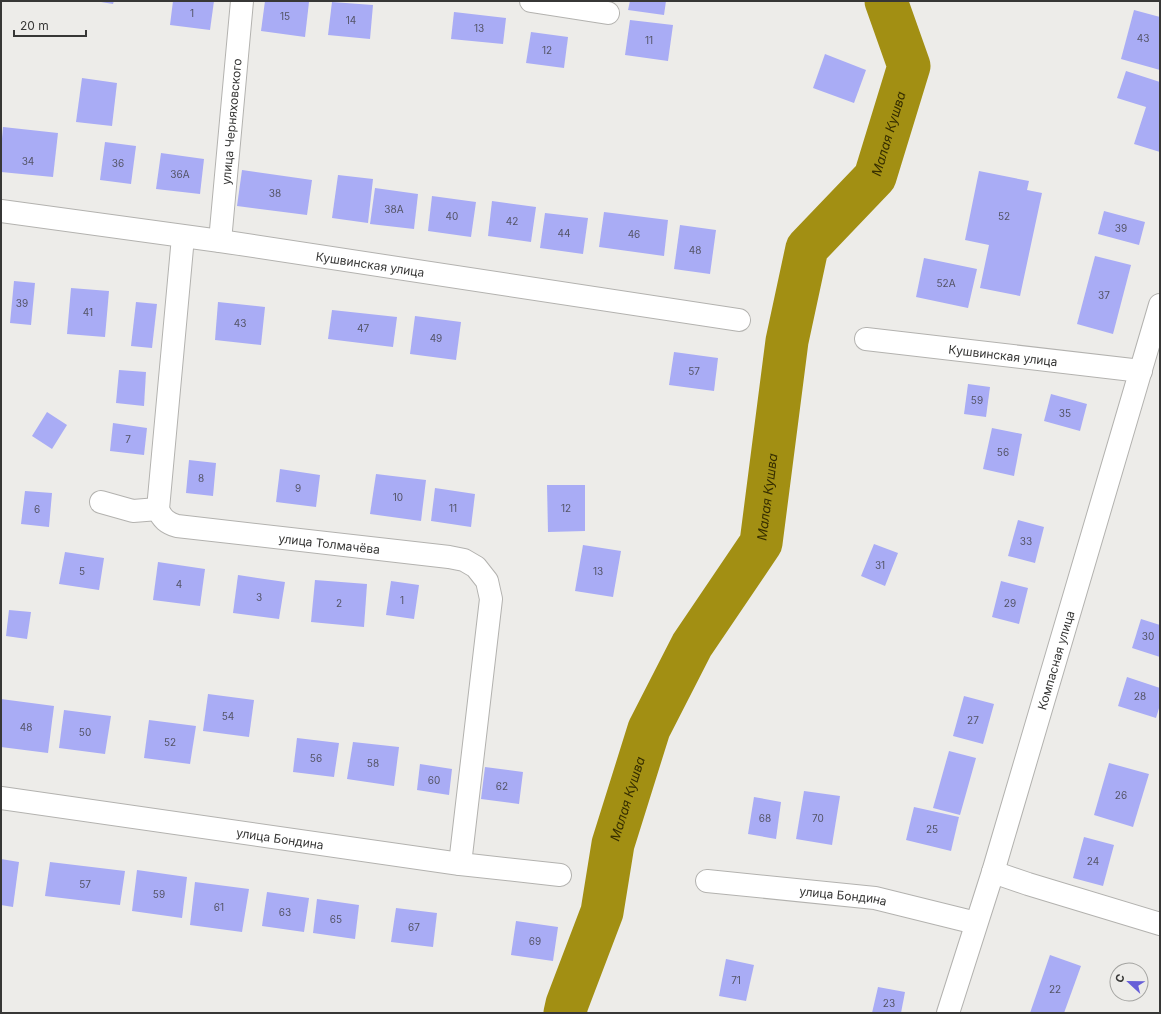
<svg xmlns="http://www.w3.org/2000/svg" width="1161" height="1014" font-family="Inter,sans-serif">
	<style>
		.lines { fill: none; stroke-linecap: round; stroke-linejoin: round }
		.river { stroke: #a28f13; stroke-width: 43 }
		.building { fill: #a9acf5 }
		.minor-casing { stroke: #b3b2af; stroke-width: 24 }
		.minor { stroke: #fff; stroke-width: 22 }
		.labels { text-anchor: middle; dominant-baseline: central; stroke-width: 3; stroke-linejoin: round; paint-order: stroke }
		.number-label { font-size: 10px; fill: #545466 }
		.street-label { font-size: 12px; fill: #373736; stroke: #edece9 }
		.water-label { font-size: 13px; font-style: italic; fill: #352d00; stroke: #edece9 }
	</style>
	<rect width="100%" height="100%" fill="#edece9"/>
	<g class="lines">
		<path class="river" id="s1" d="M565 1013 567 1004 602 912 613 844 649 729 692 645 761 543 787 341 807 248 875 177 909 66 886 1"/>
	</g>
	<g class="building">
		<path d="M95 1H114L113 4Z"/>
		<path d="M173 1H214L210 30 170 25Z"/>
		<path d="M265 1 309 2 305 37 261 31Z"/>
		<path d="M630 1H666L664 15 628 10Z"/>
		<path d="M332 2 373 5 370 39 328 35Z"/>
		<path d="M1134 10 1160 17V70L1121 59Z"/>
		<path d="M454 12 506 18 503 44 451 39Z"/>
		<path d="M630 20 673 25 668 61 625 55Z"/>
		<path d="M531 32 568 37 564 68 526 63Z"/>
		<path d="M825 54 866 70 854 103 813 88Z"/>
		<path d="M1126 71 1160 82V152L1134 144 1146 107 1117 98Z"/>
		<path d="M82 78 117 83 112 126 76 122Z"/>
		<path d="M3 127 58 133 53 177 1 172V150Z"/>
		<path d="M105 142 136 146 131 184 100 180Z"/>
		<path d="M161 153 204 159 200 194 156 189Z"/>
		<path d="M242 170 312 180 307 215 237 206Z"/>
		<path d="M979 171 1029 181 1027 190 1042 193 1020 296 980 288 989 245 965 240Z"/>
		<path d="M338 175 373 179 368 223 332 218Z"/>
		<path d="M375 188 418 194 414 229 370 224Z"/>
		<path d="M432 196 476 202 471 237 428 231Z"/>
		<path d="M492 201 536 207 531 242 488 236Z"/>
		<path d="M1104 211 1145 222 1139 245 1098 234Z"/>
		<path d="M604 212 668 220 664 256 599 247Z"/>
		<path d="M545 213 588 218 583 254 540 248Z"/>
		<path d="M680 225 716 230 710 274 674 269Z"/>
		<path d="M1095 256 1131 265 1113 334 1077 324Z"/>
		<path d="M924 258 977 269 968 308 916 297Z"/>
		<path d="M14 281 35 283 31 325 10 323Z"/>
		<path d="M71 288 109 291 105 337 67 334Z"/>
		<path d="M136 302 157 304 152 348 131 346Z"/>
		<path d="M218 302 265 307 261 345 215 340Z"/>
		<path d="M332 310 397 317 393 347 328 339Z"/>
		<path d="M415 316 461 322 456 360 410 354Z"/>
		<path d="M674 352 718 358 714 391 669 385Z"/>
		<path d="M119 370 146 372 144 406 116 403Z"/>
		<path d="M968 384 990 387 986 417 964 414Z"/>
		<path d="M1051 394 1087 404 1080 431 1044 421Z"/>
		<path d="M47 412 67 425 52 449 32 436Z"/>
		<path d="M113 423 147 428 144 455 110 451Z"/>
		<path d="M992 428 1022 434 1014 476 983 469Z"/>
		<path d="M189 460 216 463 213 496 186 493Z"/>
		<path d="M280 469 320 475 316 507 276 502Z"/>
		<path d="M376 474 426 480 421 521 370 514Z"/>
		<path d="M547 485H585V531L548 532Z"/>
		<path d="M435 488 475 494 471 527 431 521Z"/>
		<path d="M25 491 52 493 49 527 21 524Z"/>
		<path d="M1018 520 1044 527 1035 563 1008 556Z"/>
		<path d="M874 544 898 553 885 586 861 576Z"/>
		<path d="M583 545 621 551 613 597 575 591Z"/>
		<path d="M65 552 104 558 99 590 59 584Z"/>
		<path d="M158 562 205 569 200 606 153 600Z"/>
		<path d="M238 575 285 582 279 619 233 613Z"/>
		<path d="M315 580 367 584 364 627 311 622Z"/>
		<path d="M391 581 419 585 414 619 386 615Z"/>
		<path d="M1001 581 1028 588 1019 624 992 617Z"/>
		<path d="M9 610 31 612 27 639 6 636Z"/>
		<path d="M1141 619 1160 625V657L1132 648Z"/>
		<path d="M1127 677 1160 688V705L1156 718 1118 706Z"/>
		<path d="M208 694 254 700 249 737 203 731Z"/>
		<path d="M964 696 994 704 983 744 953 736Z"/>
		<path d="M1 699 54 706 48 753 1 747Z"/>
		<path d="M64 710 111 716 105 754 59 748Z"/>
		<path d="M149 720 196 726 190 764 144 758Z"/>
		<path d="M297 738 339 743 334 777 293 772Z"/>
		<path d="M353 742 399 747 394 786 347 779Z"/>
		<path d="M949 751 976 758 960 815 933 808Z"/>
		<path d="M1109 763 1149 774 1133 827 1094 815Z"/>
		<path d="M420 764 452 769 449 795 417 790Z"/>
		<path d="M485 767 523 772 519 804 481 799Z"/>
		<path d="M804 791 840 796 832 845 796 839Z"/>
		<path d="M754 797 781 802 776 839 748 834Z"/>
		<path d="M914 807 959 817 951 851 906 840Z"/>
		<path d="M1084 837 1114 845 1103 886 1073 878Z"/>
		<path d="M1 859 19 862 13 907 1 905Z"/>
		<path d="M50 862 125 871 120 905 45 896Z"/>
		<path d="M137 870 187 877 182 918 132 911Z"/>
		<path d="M195 882 249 889 242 932 190 925Z"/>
		<path d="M267 892 309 898 304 932 262 926Z"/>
		<path d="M317 899 359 905 355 939 313 933Z"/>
		<path d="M396 908 437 913 433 947 391 942Z"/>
		<path d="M516 921 558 927 553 961 511 955Z"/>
		<path d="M1050 955 1081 966 1064 1013H1030Z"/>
		<path d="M726 959 754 965 746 1001 719 996Z"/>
		<path d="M878 987 905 992 901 1013H872Z"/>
	</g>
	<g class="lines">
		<defs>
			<g id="minor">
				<path d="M531 1 608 13"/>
				<path id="s2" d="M1 211 220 241 739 320"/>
				<path id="s3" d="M183 237 158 509C162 519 167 523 177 526L449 557 464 560 476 567 487 581 491 599 460 864"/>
				<path id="s4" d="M220 241 242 1"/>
				<path id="s5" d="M866 339 1141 371"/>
				<path d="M101 502 133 511 158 509"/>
				<path id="s6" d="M1 798 460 864 560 875"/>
				<path d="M993 872 1028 884 1160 924"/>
				<path id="s7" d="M707 881 875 898 976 923"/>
				<path id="s8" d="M948 1013 993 872 1160 305"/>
			</g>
		</defs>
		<use href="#minor" class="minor-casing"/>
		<use href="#minor" class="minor"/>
	</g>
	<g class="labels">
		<g class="number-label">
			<text x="192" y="13">1</text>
			<text x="285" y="16">15</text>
			<text x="351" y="20">14</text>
			<text x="479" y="28">13</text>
			<text x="1143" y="38">43</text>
			<text x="649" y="40">11</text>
			<text x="547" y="50">12</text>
			<text x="28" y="161">34</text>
			<text x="118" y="163">36</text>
			<text x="180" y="174">36А</text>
			<text x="275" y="193">38</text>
			<text x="394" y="209">38А</text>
			<text x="452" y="216">40</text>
			<text x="1004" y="216">52</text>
			<text x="512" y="221">42</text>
			<text x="1121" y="228">39</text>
			<text x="564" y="233">44</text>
			<text x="634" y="234">46</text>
			<text x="695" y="250">48</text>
			<text x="946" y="283">52А</text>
			<text x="1104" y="295">37</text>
			<text x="22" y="303">39</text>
			<text x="88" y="312">41</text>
			<text x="240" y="323">43</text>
			<text x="363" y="328">47</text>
			<text x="436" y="338">49</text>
			<text x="694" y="371">57</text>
			<text x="977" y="400">59</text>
			<text x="1065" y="413">35</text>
			<text x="128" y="439">7</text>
			<text x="1003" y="452">56</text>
			<text x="201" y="478">8</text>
			<text x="298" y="488">9</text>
			<text x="398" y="497">10</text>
			<text x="453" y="508">11</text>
			<text x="566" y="508">12</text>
			<text x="37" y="509">6</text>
			<text x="1026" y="541">33</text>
			<text x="880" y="565">31</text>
			<text x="82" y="571">5</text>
			<text x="598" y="571">13</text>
			<text x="179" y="584">4</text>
			<text x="259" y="597">3</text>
			<text x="402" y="600">1</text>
			<text x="339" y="603">2</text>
			<text x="1010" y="603">29</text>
			<text x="1148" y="636">30</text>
			<text x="1140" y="696">28</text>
			<text x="228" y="716">54</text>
			<text x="973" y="720">27</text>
			<text x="26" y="727">48</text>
			<text x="85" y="732">50</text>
			<text x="170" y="742">52</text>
			<text x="316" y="758">56</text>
			<text x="373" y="763">58</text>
			<text x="434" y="780">60</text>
			<text x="502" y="786">62</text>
			<text x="1121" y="795">26</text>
			<text x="765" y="818">68</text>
			<text x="818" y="818">70</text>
			<text x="932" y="829">25</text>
			<text x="1093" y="861">24</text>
			<text x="85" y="884">57</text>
			<text x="159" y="894">59</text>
			<text x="219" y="907">61</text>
			<text x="285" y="912">63</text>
			<text x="336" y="919">65</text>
			<text x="414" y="927">67</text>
			<text x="535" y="941">69</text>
			<text x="736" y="980">71</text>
			<text x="1055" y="989">22</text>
			<text x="889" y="1003">23</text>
		</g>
		<g class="street-label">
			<text stroke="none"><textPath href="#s4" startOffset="120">улица Черняховского</textPath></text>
			<text stroke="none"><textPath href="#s2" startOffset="373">Кушвинская улица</textPath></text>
			<text stroke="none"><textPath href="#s5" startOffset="138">Кушвинская улица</textPath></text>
			<text stroke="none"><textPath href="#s3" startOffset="453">улица Толмачёва</textPath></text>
			<text stroke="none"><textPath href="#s8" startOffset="369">Компасная улица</textPath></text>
			<text stroke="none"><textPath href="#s6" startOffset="282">улица Бондина</textPath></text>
			<text stroke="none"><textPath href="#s7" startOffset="137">улица Бондина</textPath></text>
		</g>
		<g class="water-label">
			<text stroke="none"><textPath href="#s1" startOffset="957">Малая Кушва</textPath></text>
			<text stroke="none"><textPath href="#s1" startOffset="561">Малая Кушва</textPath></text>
			<text stroke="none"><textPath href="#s1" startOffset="224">Малая Кушва</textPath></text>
		</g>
	</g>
	<rect width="1161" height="1014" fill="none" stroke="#373736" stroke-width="4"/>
	<g transform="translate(1129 982) rotate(292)"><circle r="19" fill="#edece9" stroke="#a4a4a1"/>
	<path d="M0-3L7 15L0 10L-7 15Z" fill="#675fd8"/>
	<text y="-6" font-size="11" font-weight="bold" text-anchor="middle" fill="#373736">С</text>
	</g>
	<path d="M14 30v6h72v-6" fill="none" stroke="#373736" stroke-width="2"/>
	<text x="20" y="30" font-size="12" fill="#373736" stroke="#edece9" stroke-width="3" paint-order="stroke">20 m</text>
</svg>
